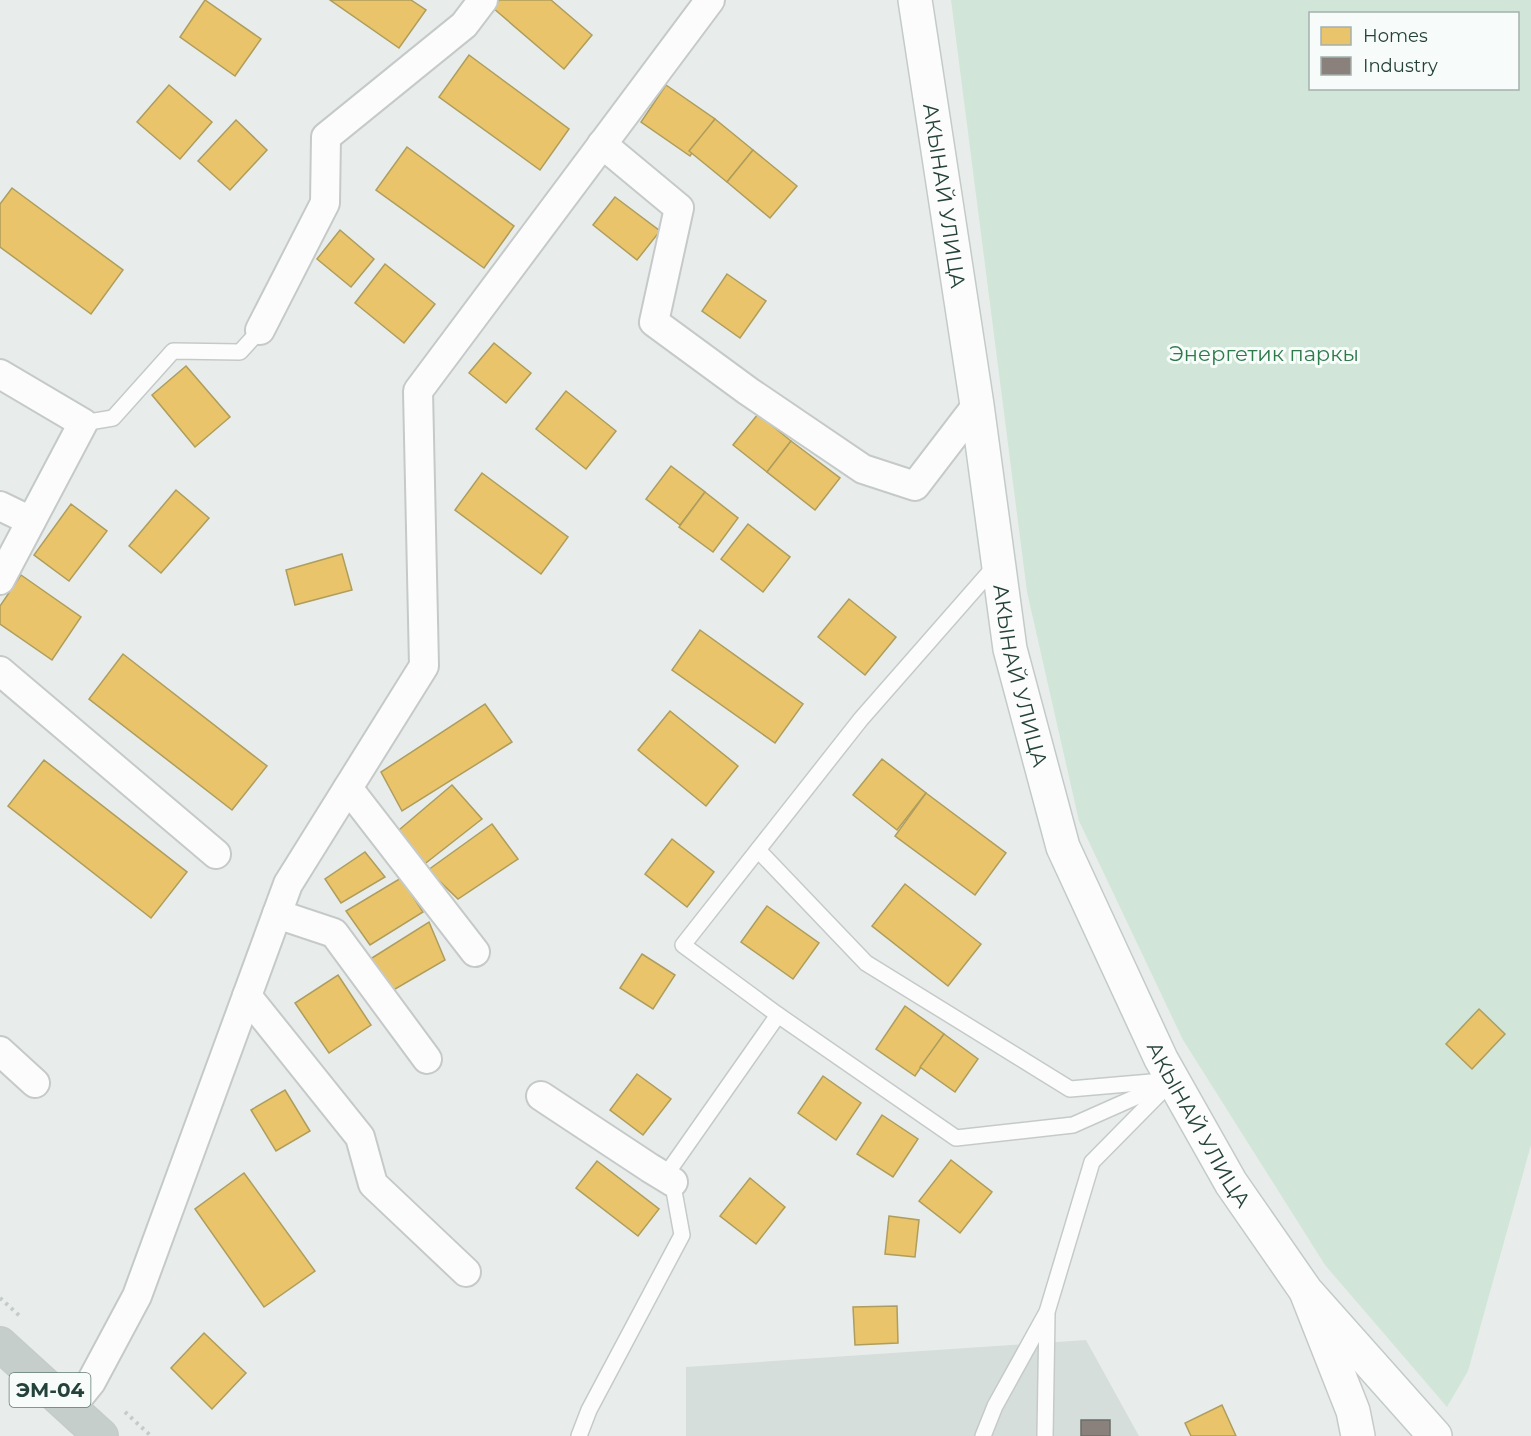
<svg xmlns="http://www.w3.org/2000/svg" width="1531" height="1436" font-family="Montserrat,sans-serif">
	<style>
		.built { fill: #d6dedb }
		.green { fill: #d1e6d8; fill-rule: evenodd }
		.homes { fill: #e9c46a; stroke: #ae9d5c; stroke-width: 1.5 }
		.industry { fill: #8a817c; stroke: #6b6e68; stroke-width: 1.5 }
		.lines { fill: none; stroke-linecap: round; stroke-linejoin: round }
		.service-casing { stroke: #c5cac8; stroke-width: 18 }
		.minor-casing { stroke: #c5cac8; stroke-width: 32 }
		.tertiary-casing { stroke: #c5cac8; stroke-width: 36 }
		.secondary-casing { stroke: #c3cbc8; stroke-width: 36 }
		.trunk-casing { stroke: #c3ccc9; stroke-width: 36 }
		.path { stroke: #c3ccca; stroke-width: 4; stroke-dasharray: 3 4.5; stroke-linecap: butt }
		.service { stroke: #fcfcfc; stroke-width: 15 }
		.minor { stroke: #fcfcfc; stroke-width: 28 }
		.tertiary { stroke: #fcfcfc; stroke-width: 33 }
		.secondary { stroke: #fcfcfc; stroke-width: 33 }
		.trunk { stroke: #c6cecc; stroke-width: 33 }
		.labels { text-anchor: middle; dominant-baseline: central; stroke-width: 6; stroke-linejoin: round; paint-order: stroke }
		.shield { fill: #f7fbf9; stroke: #637a73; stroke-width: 1.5 }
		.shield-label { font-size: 20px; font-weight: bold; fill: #24423a }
		.street-label { font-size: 21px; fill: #24423a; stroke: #f7fbf9 }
		.park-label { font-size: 21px; fill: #2d7a4b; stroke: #f7fbf9 }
	</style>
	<rect width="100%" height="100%" fill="#e8edeb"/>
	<path class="built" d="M1086 1340 1139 1436H686V1367Z"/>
	<path class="green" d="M951 0H1531V1145L1468 1371 1447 1407 1325 1265 1183 1040 1079 821 1027 592ZM1310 14H1518V88H1310Z"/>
	<g class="homes">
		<path d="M205 0 261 39 235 76 180 37Z"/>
		<path d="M330 0H411L426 10 399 48Z"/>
		<path d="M499 0H551L592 35 564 69 493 8Z"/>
		<path d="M469 55 569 129 540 170 439 97Z"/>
		<path d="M169 85 212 122 180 159 137 122Z"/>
		<path d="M666 85 715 119 690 156 641 122Z"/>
		<path d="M715 119 753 150 727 182 689 151Z"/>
		<path d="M236 120 267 150 230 190 198 161Z"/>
		<path d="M407 147 514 226 484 268 376 190Z"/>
		<path d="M753 150 797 186 770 218 727 182Z"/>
		<path d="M12 188 123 270 91 314 0 247V204Z"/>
		<path d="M615 197 660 231 637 260 593 225Z"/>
		<path d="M340 230 374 259 351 287 317 259Z"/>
		<path d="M385 264 435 304 404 343 355 303Z"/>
		<path d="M727 274 766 301 740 338 702 311Z"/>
		<path d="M494 343 531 373 506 403 469 373Z"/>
		<path d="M186 366 230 417 195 447 152 395Z"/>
		<path d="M566 391 616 431 586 469 536 429Z"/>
		<path d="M758 414 791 441 767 472 733 445Z"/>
		<path d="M791 441 840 478 815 510 767 472Z"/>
		<path d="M671 466 705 492 680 525 646 499Z"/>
		<path d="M482 473 568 537 541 574 455 510Z"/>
		<path d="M176 490 209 518 161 573 129 546Z"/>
		<path d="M705 492 738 518 713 552 679 527Z"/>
		<path d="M71 504 107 531 69 581 34 555Z"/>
		<path d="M748 524 790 557 763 592 721 559Z"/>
		<path d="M342 554 352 590 295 605 286 570Z"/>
		<path d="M21 575 81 617 52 660 0 624V606Z"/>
		<path d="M849 599 896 637 865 675 818 637Z"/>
		<path d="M700 630 803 704 775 743 672 670Z"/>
		<path d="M123 654 267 766 232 810 89 699Z"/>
		<path d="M485 704 512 742 402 811 381 772Z"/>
		<path d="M670 711 738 766 706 806 638 750Z"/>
		<path d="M882 759 926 793 897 830 853 795Z"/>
		<path d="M44 760 187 872 151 918 8 806Z"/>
		<path d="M452 785 482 819 422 866 393 835Z"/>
		<path d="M926 793 1006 853 975 895 895 836Z"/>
		<path d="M492 824 518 859 458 899 428 870Z"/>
		<path d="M672 839 714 872 687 907 645 874Z"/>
		<path d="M365 852 385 877 341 903 325 879Z"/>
		<path d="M401 878 423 912 370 945 346 911Z"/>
		<path d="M905 884 981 944 948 986 872 926Z"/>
		<path d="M767 906 819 943 793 979 741 942Z"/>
		<path d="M429 922 445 960 390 992 364 963Z"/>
		<path d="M642 954 675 975 653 1009 620 988Z"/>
		<path d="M338 975 371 1025 329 1053 295 1003Z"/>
		<path d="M905 1006 944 1034 915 1076 876 1049Z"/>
		<path d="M1479 1009 1505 1034 1472 1069 1446 1044Z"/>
		<path d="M944 1034 978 1059 955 1092 920 1067Z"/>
		<path d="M637 1074 671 1099 643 1135 610 1110Z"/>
		<path d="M823 1076 861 1103 836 1140 798 1113Z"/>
		<path d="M285 1090 310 1131 276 1151 251 1110Z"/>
		<path d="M882 1115 918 1139 893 1177 857 1154Z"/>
		<path d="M951 1160 992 1192 960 1233 919 1201Z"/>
		<path d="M597 1161 659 1209 638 1236 576 1188Z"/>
		<path d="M244 1173 315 1271 264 1307 195 1209Z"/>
		<path d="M750 1178 785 1207 756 1244 720 1216Z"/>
		<path d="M889 1216 919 1220 915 1257 885 1254Z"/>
		<path d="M897 1306 898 1343 855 1345 853 1307Z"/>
		<path d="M204 1333 246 1373 212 1409 171 1368Z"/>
		<path d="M1222 1405 1236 1436H1191L1185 1423Z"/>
	</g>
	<rect class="industry" x="1081" y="1420" width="29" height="16"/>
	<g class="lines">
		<defs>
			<g id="service">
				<path d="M83 423 113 418 173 351 240 352 260 330"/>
				<path d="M758 850 866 963 1070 1089 1174 1080"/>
				<path d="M778 1015 956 1138 1073 1125 1163 1085"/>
				<path d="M579 1436 589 1410 682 1235 670 1169 778 1015 683 945 861 719 996 565"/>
				<path d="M983 1436 995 1406 1047 1312 1092 1162 1167 1086"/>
				<path d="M1045 1436 1047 1315"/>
			</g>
			<g id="minor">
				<path d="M602 144 679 208 654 322 748 391 863 469 915 486 977 405"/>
				<path d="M260 330 325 203 326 137 464 25 483 0"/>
				<path d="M0 374 83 423 0 580"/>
				<path d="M0 506 31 521"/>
				<path d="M0 671 216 854"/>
				<path d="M348 788 475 952"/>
				<path d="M277 914 334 933 427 1059"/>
				<path d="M247 996 360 1137 373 1184 466 1272"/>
				<path d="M0 1051 35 1083"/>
				<path d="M541 1096 650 1168 673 1182"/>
				<path d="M70 1408 91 1382 137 1296 288 884 424 666 418 391 710 0"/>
			</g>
			<path id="tertiary" d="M1307 1294 1353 1411 1358 1436"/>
			<g id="secondary">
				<path id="s1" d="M915 0 977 405 1010 649 1063 847 1161 1059 1231 1183 1306 1291 1435 1436"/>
			</g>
			<path id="trunk" d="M0 1344 101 1436"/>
		</defs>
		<use href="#service" class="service-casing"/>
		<use href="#minor" class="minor-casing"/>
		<use href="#tertiary" class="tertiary-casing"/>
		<use href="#secondary" class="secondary-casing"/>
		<use href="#trunk" class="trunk-casing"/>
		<g class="path">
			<path d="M0 1298 22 1318"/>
			<path d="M125 1412 151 1436"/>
		</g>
		<use href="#service" class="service"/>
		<use href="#minor" class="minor"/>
		<use href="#tertiary" class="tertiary"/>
		<use href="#secondary" class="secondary"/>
		<use href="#trunk" class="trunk"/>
	</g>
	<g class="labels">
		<rect class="shield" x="9.5" y="1373" width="81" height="34" rx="4.5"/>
		<g class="shield-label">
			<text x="50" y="1390">ЭМ-04</text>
		</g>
		<g class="street-label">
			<text stroke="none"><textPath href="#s1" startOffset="198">АКЫНАЙ УЛИЦА</textPath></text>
			<text stroke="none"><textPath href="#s1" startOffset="684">АКЫНАЙ УЛИЦА</textPath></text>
			<text stroke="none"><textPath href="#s1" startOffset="1170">АКЫНАЙ УЛИЦА</textPath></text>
		</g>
		<g class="park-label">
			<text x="1264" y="353">Энергетик паркы</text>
		</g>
	</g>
	<rect x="1309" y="12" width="210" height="78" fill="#f7fbf9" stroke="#a3b1ad" stroke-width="1.5"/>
	<rect x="1321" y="27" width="30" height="18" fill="#e9c46a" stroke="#a3b1ad" stroke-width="1.5"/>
	<text x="1363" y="42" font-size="18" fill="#24423a">Homes</text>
	<rect x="1321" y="57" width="30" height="18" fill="#8a817c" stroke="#a3b1ad" stroke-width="1.5"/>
	<text x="1363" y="72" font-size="18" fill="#24423a">Industry</text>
</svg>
